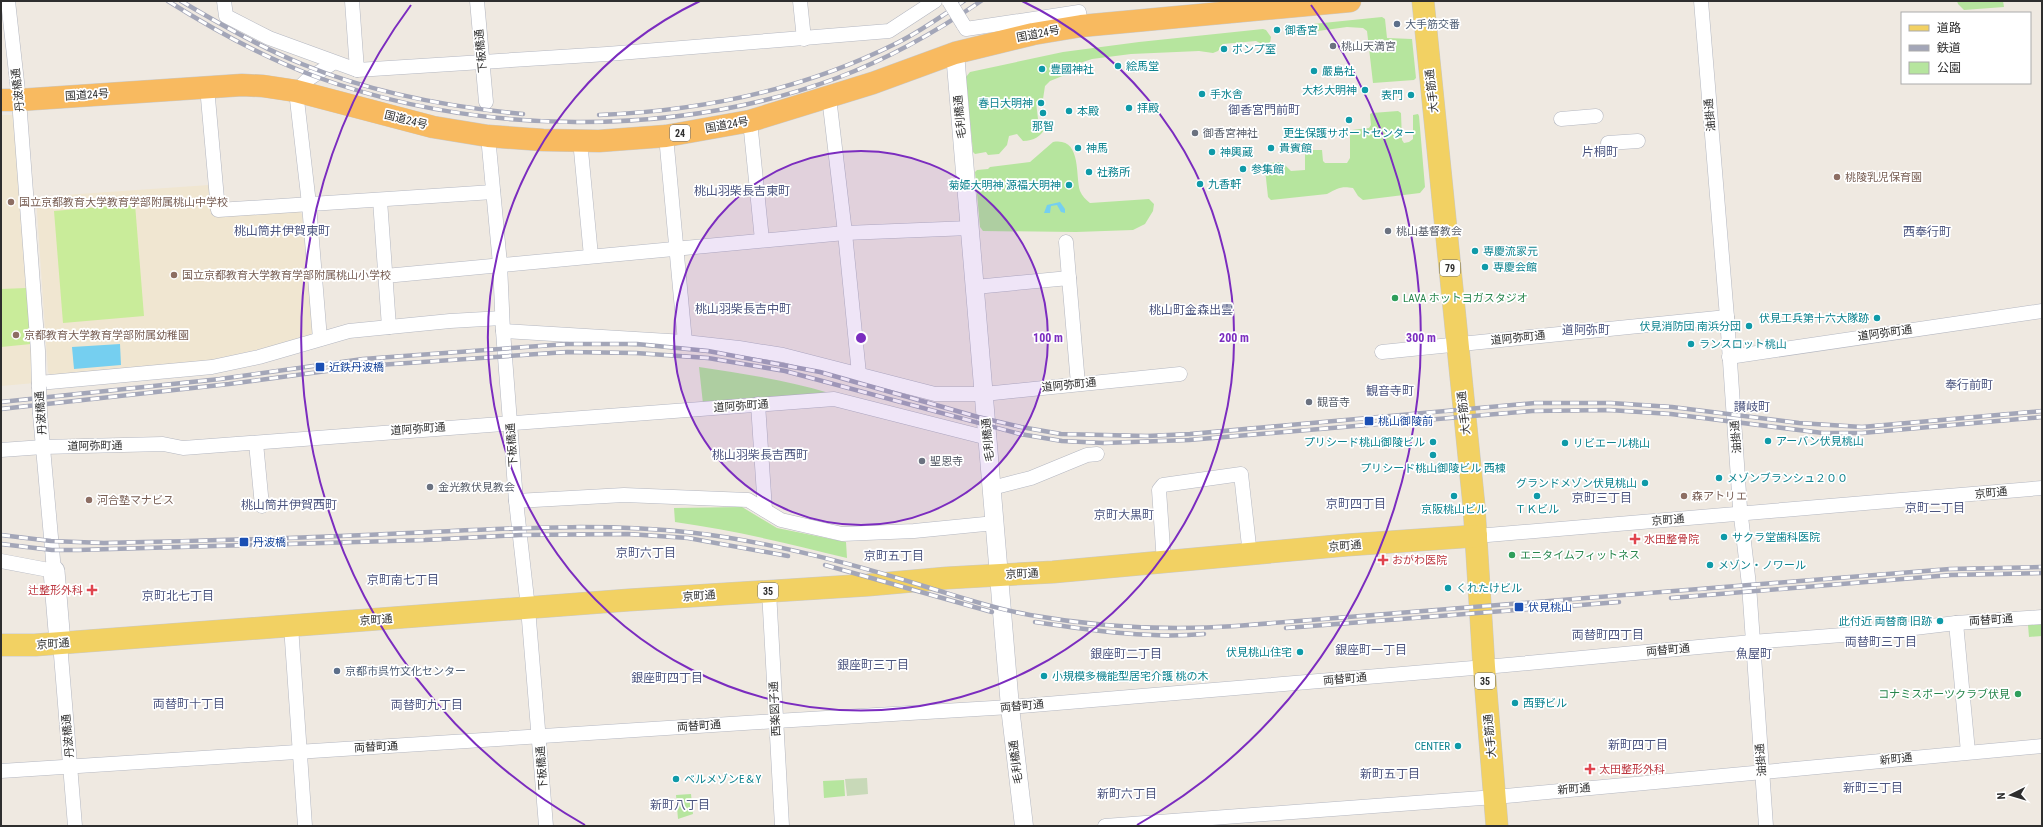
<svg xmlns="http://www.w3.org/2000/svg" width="2043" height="827" font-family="'Roboto Condensed','Noto Sans JP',sans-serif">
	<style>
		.education { fill: #f0e6d1 }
		.green { fill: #b6e59e }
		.cemetery { fill: #c8d9b8 }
		.pitch { fill: #c9ec9a }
		.water { fill: #75cff0 }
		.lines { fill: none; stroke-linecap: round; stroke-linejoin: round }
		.minor-casing { stroke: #b4b7c1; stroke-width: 15 }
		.tertiary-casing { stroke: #b4b7c1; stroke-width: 19 }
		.secondary-casing { stroke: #b4b7c1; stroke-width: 22 }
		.primary-casing { stroke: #c9c9c9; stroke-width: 23 }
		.trunk-casing { stroke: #c9c9c9; stroke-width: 23 }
		.minor { stroke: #fff; stroke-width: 14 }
		.tertiary { stroke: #fff; stroke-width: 18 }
		.secondary { stroke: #fff; stroke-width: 21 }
		.primary { stroke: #f2d163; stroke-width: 22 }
		.trunk { stroke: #f8ba60; stroke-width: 22 }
		.rail-casing { stroke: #a3a6b8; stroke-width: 4.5 }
		.rail { stroke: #fff; stroke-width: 3; stroke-dasharray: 9; stroke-linecap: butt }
		.minor-bridge-casing { stroke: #b4b7c1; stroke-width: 15; stroke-linecap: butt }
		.minor-bridge { stroke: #fff; stroke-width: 14 }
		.ring { fill: none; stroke: #7b2cbf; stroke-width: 2 }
		.service-dot { fill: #5c6f8a; stroke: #fff; stroke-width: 1.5 }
		.culture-dot { fill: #0f9aa8; stroke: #fff; stroke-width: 1.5 }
		.worship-dot { fill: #6b7280; stroke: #fff; stroke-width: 1.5 }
		.education-dot { fill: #8d6e63; stroke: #fff; stroke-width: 1.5 }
		.leisure-dot { fill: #2e9e5b; stroke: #fff; stroke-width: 1.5 }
		.transit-dot { fill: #1a4fb4; stroke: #fff; stroke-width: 1.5 }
		.health-dot { fill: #e0444e; stroke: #fff; stroke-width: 1.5 }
		.labels { text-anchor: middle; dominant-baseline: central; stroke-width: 3.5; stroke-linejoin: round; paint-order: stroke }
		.shield { fill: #fff; stroke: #6d6d6d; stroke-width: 1 }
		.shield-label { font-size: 10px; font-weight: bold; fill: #2e2e2e }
		.service-label { font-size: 11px; fill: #4e5e75; stroke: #fff; text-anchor: start }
		.culture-label { font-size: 11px; fill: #0d838f; stroke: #fff; text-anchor: start }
		.street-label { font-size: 11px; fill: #2e2e2e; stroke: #fff }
		.worship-label { font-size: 11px; fill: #5b616d; stroke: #fff; text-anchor: start }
		.education-label { font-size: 11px; fill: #785e54; stroke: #fff; text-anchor: start }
		.leisure-label { font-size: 11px; fill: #27864d; stroke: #fff; text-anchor: start }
		.transit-label { font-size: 11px; fill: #164399; stroke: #fff; text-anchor: start }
		.health-label { font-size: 11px; fill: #be3a42; stroke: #fff; text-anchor: start }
		.neighbourhood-label { font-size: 12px; fill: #4d5680; stroke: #fff }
		.centre { fill: #7b2cbf; stroke: #fff; stroke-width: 2 }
		.ring-label { font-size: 12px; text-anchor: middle; font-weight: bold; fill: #7b2cbf; stroke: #fff; stroke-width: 3.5; stroke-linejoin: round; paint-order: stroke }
	</style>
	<rect width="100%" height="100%" fill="#efe9e1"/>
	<g class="education">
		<path d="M1 115H14L35 383 1 386Z"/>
		<path d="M209 185 213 215 299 211 302 214 313 335 310 338 206 361 54 378 48 372 36 197Z"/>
	</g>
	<g class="green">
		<path d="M1957 1H2003L2004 7 1964 10 1958 4Z"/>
		<path d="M1382 17 1385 19 1387 38 1412 39 1416 78 1414 80 1373 83 1367 31 1363 28 1347 27 1318 31 1315 35 1299 36 1297 33 1313 24Z"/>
		<path d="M1263 29 1266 30 1271 37 1270 43 1266 46 1256 41 1223 44 1218 51 1213 53 1199 51 1131 54 1092 59 1077 64 1074 70 1065 75 1050 81 1045 86 1043 99 1036 102 1038 119 1046 123V127C1041 136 1034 141 1023 141L1017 134 1009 136 1007 145 999 154 988 155 986 152 975 154 973 152 966 77 970 72 1063 52 1139 42Z"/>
		<path d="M1398 111 1401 113 1402 140 1404 143 1409 142 1413 139V115L1418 114 1419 116 1425 187 1420 193 1363 200 1358 196 1353 188C1341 186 1338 188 1327 194L1271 200 1268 197 1265 169 1270 163 1282 162 1291 171 1305 170V153L1307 150H1322L1323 161 1325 163H1347L1350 158V133L1352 130 1369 128 1371 125 1370 114 1372 113Z"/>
		<path d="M1053 142C1082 137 1075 175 1080 191 1082 196 1086 200 1090 203L1149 199 1154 204 1153 211 1145 224 1133 230 1076 232 983 231 980 227 975 172 977 170 988 169 990 167 1030 162Z"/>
		<path d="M699 367C743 374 787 380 829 393L703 404Z"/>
		<path d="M742 507 777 528 846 542 847 558C790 544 733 530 675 522L674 508Z"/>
		<path d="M2042 624V636L2029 637 2028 625Z"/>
		<path d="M844 780 845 796 824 798 823 781Z"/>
		<path d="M691 794 693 814 678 819 676 795Z"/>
	</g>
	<path class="cemetery" d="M867 778 868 794 847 796 845 779Z"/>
	<g class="pitch">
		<path d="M135 204 144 316 63 323 54 211Z"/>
		<path d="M26 288 31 344 1 347V289Z"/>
	</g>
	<g class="water">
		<path d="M1060 202 1065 209V213L1061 212 1057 205 1051 206 1050 213H1044L1047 205Z"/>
		<path d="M120 344 121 365 74 369 72 347Z"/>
	</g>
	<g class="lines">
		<defs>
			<g id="minor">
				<path d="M8 1 19 100 38 351 39 387"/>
				<path d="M224 1 226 16 269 38 357 70 607 54 889 31 935 1"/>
				<path d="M352 1 357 70"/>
				<path d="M477 1 486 102"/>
				<path d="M800 1 804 39"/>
				<path d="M1701 1 1727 317 1740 508 1749 585 1766 826"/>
				<path d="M963 24 966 29 1079 12 1081 26"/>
				<path d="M207 87 218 210 493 192"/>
				<path d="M829 97 845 233 859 374"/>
				<path d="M1561 119 1596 116"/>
				<path d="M750 121 762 240"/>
				<path d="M488 136 500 264 503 331 516 501 528 608 546 826"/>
				<path d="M666 136 685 342"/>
				<path d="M580 140 591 256"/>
				<path d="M1608 143 1638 141"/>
				<path d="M380 200 389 327"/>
				<path d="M1066 242 1069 278"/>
				<path d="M385 276 845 233 970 228"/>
				<path d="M975 287 1069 278 1078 384"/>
				<path d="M503 331 685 342 739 348 783 355 935 394H984L1180 374"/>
				<path d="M320 339 309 204 296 91 307 80 333 63"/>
				<path d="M1382 352 1727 317"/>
				<path d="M1729 357 2042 311"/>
				<path d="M39 383 212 367 259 357 349 331 450 321 502 318"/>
				<path d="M758 404 765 510"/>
				<path d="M256 443 262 506"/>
				<path d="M1 450 43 447 163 444 183 448 834 399 988 438"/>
				<path d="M992 488 1031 478 1087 455 1097 454"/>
				<path d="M516 501 624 495 748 500 781 520 842 534 914 531 995 523"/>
				<path d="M1476 536 2042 488"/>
				<path d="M1 561 54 571 40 414"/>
				<path d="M1164 563 1159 490 1163 485 1241 474 1250 555"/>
				<path d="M769 591 782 826"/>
				<path d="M1956 623 1968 752"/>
				<path d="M291 626 305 826"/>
				<path d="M60 643 75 826"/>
				<path d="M1 771 776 721 1010 707 1485 667 1752 642 1881 632 1956 623 2042 617"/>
				<path d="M1105 826 1495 797 2042 746"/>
			</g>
			<path id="tertiary" d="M955 53 1010 707 1024 826"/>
			<path id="secondary" d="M54 571 60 643"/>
			<g id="primary">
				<path d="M1423 1 1474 506 1484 667 1497 826"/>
				<path d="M1 645H35L629 600 868 585 947 578 1053 572 1347 545 1476 536"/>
			</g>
			<path id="trunk" d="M1 100H19L242 85 263 86 296 91 433 127 488 136 543 140 599 141 666 136 750 121 873 83 955 53 1033 34 1081 26 1350 1"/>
		</defs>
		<use href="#minor" class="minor-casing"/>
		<use href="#tertiary" class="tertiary-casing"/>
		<use href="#secondary" class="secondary-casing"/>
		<use href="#primary" class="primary-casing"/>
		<use href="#trunk" class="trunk-casing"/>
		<use href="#minor" class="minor"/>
		<use href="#tertiary" class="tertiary"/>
		<use href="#secondary" class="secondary"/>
		<use href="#primary" class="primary"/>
		<use href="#trunk" class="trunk"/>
		<defs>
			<g id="rail">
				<path d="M168 1C214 30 263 57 314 76 477 136 674 138 837 78 888 59 936 32 981 1"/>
				<path d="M181 1C220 24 260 47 302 64 372 93 449 107 523 114"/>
				<path d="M599 115C702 111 805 89 897 43 921 31 942 16 964 1"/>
				<path d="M1 402 220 379 363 359 567 344H637L708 351 820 372 978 417 1021 427 1061 434 1147 436 1190 434 1535 403H1611L1672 407 1799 423 1862 427 2042 411"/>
				<path d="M1 409 229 384 364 366 567 352 636 353 708 358 785 371 1020 434 1062 441 1104 443 1189 440 1532 411 1609 410 1671 414 1823 433H1862L2042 417"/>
				<path d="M1 535 51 541 104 543C205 541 307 538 408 533 503 529 600 522 695 533 771 542 857 565 930 588 963 598 996 609 1030 615 1098 627 1166 631 1236 626L1950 569 2042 567"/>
				<path d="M1 544 52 550H78L425 540 520 535 628 534 688 538 788 556"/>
				<path d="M825 565 992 612"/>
				<path d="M1671 598 1951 575 2042 573"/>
				<path d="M1035 622C1091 630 1148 639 1204 634"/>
				<path d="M1286 628 1619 602"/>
			</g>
		</defs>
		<use href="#rail" class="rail-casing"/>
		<use href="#rail" class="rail"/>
		<defs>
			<g id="minor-bridge">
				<path d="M949 1 963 24"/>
				<path d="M39 387 40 414"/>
			</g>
		</defs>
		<use href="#minor-bridge" class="minor-bridge-casing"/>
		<use href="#minor-bridge" class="minor-bridge"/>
	</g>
	<circle cx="861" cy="338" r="187" fill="#7b2cbf" fill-opacity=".12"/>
	<g class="ring">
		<circle cx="861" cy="338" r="187"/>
		<path d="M1022 1A373 373 0 1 1 700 1"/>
		<path d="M585 825A560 560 0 0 1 411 5M1311 5A560 560 0 0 1 1137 825"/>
	</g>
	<g class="service-dot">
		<circle cx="1397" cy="24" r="4"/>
		<circle cx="337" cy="671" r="4"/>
	</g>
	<g class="culture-dot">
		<circle cx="1277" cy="30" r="4"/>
		<circle cx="1224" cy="49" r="4"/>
		<circle cx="1118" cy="66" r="4"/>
		<circle cx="1042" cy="69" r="4"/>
		<circle cx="1314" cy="71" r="4"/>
		<circle cx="1365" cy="90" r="4"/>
		<circle cx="1202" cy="94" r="4"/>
		<circle cx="1411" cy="95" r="4"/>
		<circle cx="1041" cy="103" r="4"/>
		<circle cx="1129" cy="108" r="4"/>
		<circle cx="1069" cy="111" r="4"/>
		<circle cx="1043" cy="113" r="4"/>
		<circle cx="1349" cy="120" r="4"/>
		<circle cx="1078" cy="148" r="4"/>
		<circle cx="1271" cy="148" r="4"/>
		<circle cx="1212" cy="152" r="4"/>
		<circle cx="1243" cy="169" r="4"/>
		<circle cx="1089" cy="172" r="4"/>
		<circle cx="1200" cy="184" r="4"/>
		<circle cx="1069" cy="185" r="4"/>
		<circle cx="1475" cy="251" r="4"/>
		<circle cx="1485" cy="267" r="4"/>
		<circle cx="1877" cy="318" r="4"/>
		<circle cx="1749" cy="326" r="4"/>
		<circle cx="1691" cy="344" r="4"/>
		<circle cx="1768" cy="441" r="4"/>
		<circle cx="1433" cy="442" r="4"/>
		<circle cx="1565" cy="443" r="4"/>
		<circle cx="1433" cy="455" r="4"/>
		<circle cx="1719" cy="478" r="4"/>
		<circle cx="1645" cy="483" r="4"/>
		<circle cx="1454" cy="496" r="4"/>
		<circle cx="1537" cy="496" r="4"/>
		<circle cx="1724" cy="537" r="4"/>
		<circle cx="1710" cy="565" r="4"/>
		<circle cx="1448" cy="588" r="4"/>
		<circle cx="1940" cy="621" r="4"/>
		<circle cx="1300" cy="652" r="4"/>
		<circle cx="1044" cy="676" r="4"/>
		<circle cx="1515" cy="703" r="4"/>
		<circle cx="1458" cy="746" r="4"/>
		<circle cx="676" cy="779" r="4"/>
	</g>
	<g class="worship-dot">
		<circle cx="1333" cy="46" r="4"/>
		<circle cx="1195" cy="133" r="4"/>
		<circle cx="1388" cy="231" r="4"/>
		<circle cx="1309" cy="402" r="4"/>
		<circle cx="922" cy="461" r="4"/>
		<circle cx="430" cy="487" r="4"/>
	</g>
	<g class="education-dot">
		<circle cx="1837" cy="177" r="4"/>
		<circle cx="11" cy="202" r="4"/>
		<circle cx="174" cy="275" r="4"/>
		<circle cx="16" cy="335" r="4"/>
		<circle cx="1684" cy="496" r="4"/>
		<circle cx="89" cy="500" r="4"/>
	</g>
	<g class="leisure-dot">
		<circle cx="1395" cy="298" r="4"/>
		<circle cx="1512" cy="555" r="4"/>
		<circle cx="2018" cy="694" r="4"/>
	</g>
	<g class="transit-dot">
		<rect x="315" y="362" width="10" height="10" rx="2"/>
		<rect x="1364" y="416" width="10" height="10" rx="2"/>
		<rect x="239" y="537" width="10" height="10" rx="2"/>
		<rect x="1514" y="602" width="10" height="10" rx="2"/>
	</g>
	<g class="health-dot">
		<path d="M1633 533h4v4h4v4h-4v4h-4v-4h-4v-4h4z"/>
		<path d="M1381 554h4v4h4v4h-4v4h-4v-4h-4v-4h4z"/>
		<path d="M90 584h4v4h4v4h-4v4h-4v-4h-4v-4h4z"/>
		<path d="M1588 763h4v4h4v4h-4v4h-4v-4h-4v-4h4z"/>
	</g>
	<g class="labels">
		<g class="shield">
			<rect x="670" y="125" width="20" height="16" rx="3"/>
			<rect x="1440" y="260" width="20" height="16" rx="3"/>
			<rect x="758" y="583" width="20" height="16" rx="3"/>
			<rect x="1475" y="673" width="20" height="16" rx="3"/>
		</g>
		<g class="shield-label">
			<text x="680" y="133">24</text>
			<text x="1450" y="268">79</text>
			<text x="768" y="591">35</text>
			<text x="1485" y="681">35</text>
		</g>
		<g class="service-label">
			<text x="1405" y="24">大手筋交番</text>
			<text x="345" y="671">京都市呉竹文化センター</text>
		</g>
		<g class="culture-label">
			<text x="1285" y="30">御香宮</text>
			<text x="1232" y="49">ポンプ室</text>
			<text x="1126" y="66">絵馬堂</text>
			<text x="1050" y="69">豊國神社</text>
			<text x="1322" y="71">嚴島社</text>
			<text x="1357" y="90" text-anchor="end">大杉大明神</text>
			<text x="1210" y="94">手水舎</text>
			<text x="1403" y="95" text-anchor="end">表門</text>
			<text x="1033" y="103" text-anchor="end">春日大明神</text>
			<text x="1137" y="108">拝殿</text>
			<text x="1077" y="111">本殿</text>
			<text x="1043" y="126" text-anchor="middle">那智</text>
			<text x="1349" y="133" text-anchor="middle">更生保護サポートセンター</text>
			<text x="1086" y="148">神馬</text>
			<text x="1279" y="148">貴賓館</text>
			<text x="1220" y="152">神輿蔵</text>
			<text x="1251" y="169">参集館</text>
			<text x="1097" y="172">社務所</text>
			<text x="1208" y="184">九香軒</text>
			<text x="1061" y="185" text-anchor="end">菊姫大明神 源福大明神</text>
			<text x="1483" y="251">専慶流家元</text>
			<text x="1493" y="267">専慶会館</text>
			<text x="1869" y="318" text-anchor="end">伏見工兵第十六大隊跡</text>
			<text x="1741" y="326" text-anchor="end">伏見消防団 南浜分団</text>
			<text x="1699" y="344">ランスロット桃山</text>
			<text x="1776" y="441">アーバン伏見桃山</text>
			<text x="1425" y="442" text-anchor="end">プリシード桃山御陵ビル</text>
			<text x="1573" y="443">リビエール桃山</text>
			<text x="1433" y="468" text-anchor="middle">プリシード桃山御陵ビル 西棟</text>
			<text x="1727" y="478">メゾンブランシュ２００</text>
			<text x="1637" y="483" text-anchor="end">グランドメゾン伏見桃山</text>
			<text x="1454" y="509" text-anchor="middle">京阪桃山ビル</text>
			<text x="1537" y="509" text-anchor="middle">ＴＫビル</text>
			<text x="1732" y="537">サクラ堂歯科医院</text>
			<text x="1718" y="565">メゾン・ノワール</text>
			<text x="1456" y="588">くれたけビル</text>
			<text x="1932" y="621" text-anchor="end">此付近 両替商 旧跡</text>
			<text x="1292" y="652" text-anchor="end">伏見桃山住宅</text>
			<text x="1052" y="676">小規模多機能型居宅介護 桃の木</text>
			<text x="1523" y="703">西野ビル</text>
			<text x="1450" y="746" text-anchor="end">CENTER</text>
			<text x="684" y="779">ベルメゾンE＆Y</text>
		</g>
		<g class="street-label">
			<text transform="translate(1038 34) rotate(-11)">国道24号</text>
			<text transform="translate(481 51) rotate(-95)">下板橋通</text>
			<text transform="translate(18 90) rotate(-96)">丹波橋通</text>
			<text transform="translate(1432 91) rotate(-96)">大手筋通</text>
			<text transform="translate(87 95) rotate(-4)">国道24号</text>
			<text transform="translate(1710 115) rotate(-95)">油掛通</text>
			<text transform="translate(960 117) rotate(-95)">毛利橋通</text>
			<text transform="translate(406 120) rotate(14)">国道24号</text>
			<text transform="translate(727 125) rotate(-10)">国道24号</text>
			<text transform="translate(1885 333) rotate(-8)">道阿弥町通</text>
			<text transform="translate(1518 338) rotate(-6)">道阿弥町通</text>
			<text transform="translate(1069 385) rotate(-6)">道阿弥町通</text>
			<text transform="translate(741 406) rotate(-4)">道阿弥町通</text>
			<text transform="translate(41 413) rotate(-94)">丹波橋通</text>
			<text transform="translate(1464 413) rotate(-96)">大手筋通</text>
			<text transform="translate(418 429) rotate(-4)">道阿弥町通</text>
			<text transform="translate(1736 437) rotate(-94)">油掛通</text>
			<text transform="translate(988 440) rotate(-95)">毛利橋通</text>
			<text transform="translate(512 445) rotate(-94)">下板橋通</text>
			<text transform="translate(95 446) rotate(-1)">道阿弥町通</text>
			<text transform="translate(1991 493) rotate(-6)">京町通</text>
			<text transform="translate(1668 520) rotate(-5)">京町通</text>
			<text transform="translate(1345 546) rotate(-5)">京町通</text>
			<text transform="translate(1022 574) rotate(-3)">京町通</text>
			<text transform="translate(699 596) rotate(-4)">京町通</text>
			<text transform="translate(376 620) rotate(-4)">京町通</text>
			<text transform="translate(1991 620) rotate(-4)">両替町通</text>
			<text transform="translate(53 644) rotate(-4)">京町通</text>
			<text transform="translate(1668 650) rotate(-5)">両替町通</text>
			<text transform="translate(1345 679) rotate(-5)">両替町通</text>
			<text transform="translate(1022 706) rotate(-5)">両替町通</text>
			<text transform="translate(775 709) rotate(-93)">西楽図子通</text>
			<text transform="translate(699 726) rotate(-4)">両替町通</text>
			<text transform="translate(68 736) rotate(-95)">丹波橋通</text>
			<text transform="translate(1490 736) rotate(-95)">大手筋通</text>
			<text transform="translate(376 747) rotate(-3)">両替町通</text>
			<text transform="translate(1896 759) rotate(-6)">新町通</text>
			<text transform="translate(1761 760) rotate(-94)">油掛通</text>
			<text transform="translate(1016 762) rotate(-97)">毛利橋通</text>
			<text transform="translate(542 768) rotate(-94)">下板橋通</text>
			<text transform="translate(1574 789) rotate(-5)">新町通</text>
		</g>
		<g class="worship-label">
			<text x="1341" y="46">桃山天満宮</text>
			<text x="1203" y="133">御香宮神社</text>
			<text x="1396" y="231">桃山基督教会</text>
			<text x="1317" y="402">観音寺</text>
			<text x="930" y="461">聖恩寺</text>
			<text x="438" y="487">金光教伏見教会</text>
		</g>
		<g class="education-label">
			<text x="1845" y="177">桃陵乳児保育園</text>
			<text x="19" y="202">国立京都教育大学教育学部附属桃山中学校</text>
			<text x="182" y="275">国立京都教育大学教育学部附属桃山小学校</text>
			<text x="24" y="335">京都教育大学教育学部附属幼稚園</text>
			<text x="1692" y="496">森アトリエ</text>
			<text x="97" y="500">河合塾マナビス</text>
		</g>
		<g class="leisure-label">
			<text x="1403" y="298">LAVA ホットヨガスタジオ</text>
			<text x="1520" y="555">エニタイムフィットネス</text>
			<text x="2010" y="694" text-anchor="end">コナミスポーツクラブ伏見</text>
		</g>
		<g class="transit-label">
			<text x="329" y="367">近鉄丹波橋</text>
			<text x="1378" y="421">桃山御陵前</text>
			<text x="253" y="542">丹波橋</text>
			<text x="1528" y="607">伏見桃山</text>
		</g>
		<g class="health-label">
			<text x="1644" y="539">水田整骨院</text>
			<text x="1392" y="560">おがわ医院</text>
			<text x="83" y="590" text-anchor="end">辻整形外科</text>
			<text x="1599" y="769">太田整形外科</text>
		</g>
		<g class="neighbourhood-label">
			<text x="1264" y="110">御香宮門前町</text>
			<text x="1600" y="152">片桐町</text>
			<text x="742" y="191">桃山羽柴長吉東町</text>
			<text x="282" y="231">桃山筒井伊賀東町</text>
			<text x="1927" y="232">西奉行町</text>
			<text x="743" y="309">桃山羽柴長吉中町</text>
			<text x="1191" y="310">桃山町金森出雲</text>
			<text x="1586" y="330">道阿弥町</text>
			<text x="1969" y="385">奉行前町</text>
			<text x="1390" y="391">観音寺町</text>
			<text x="1752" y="407">讃岐町</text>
			<text x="760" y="455">桃山羽柴長吉西町</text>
			<text x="1602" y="498">京町三丁目</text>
			<text x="1356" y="504">京町四丁目</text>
			<text x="289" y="505">桃山筒井伊賀西町</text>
			<text x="1935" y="508">京町二丁目</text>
			<text x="1124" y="515">京町大黒町</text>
			<text x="646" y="553">京町六丁目</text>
			<text x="894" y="556">京町五丁目</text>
			<text x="403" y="580">京町南七丁目</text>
			<text x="178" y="596">京町北七丁目</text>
			<text x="1608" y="635">両替町四丁目</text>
			<text x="1881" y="642">両替町三丁目</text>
			<text x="1371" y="650">銀座町一丁目</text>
			<text x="1126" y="654">銀座町二丁目</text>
			<text x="1754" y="654">魚屋町</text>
			<text x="873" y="665">銀座町三丁目</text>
			<text x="667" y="678">銀座町四丁目</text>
			<text x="189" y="704">両替町十丁目</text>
			<text x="427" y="705">両替町九丁目</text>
			<text x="1638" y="745">新町四丁目</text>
			<text x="1390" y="774">新町五丁目</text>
			<text x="1873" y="788">新町三丁目</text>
			<text x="1127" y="794">新町六丁目</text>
			<text x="680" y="805">新町八丁目</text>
		</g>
	</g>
	<circle cx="861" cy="338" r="6" class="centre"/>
	<g class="ring-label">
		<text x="1048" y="342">100 m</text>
		<text x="1234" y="342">200 m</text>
		<text x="1421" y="342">300 m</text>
	</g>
	<rect width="2043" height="827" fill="none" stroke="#2e2e2e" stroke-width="4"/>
	<rect x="1901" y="12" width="130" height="72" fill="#ffffff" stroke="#ababab"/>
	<rect x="1909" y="25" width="20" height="6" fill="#f2d163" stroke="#ababab"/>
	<text x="1937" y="32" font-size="12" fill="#2e2e2e">道路</text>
	<rect x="1909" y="45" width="20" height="6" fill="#a3a6b8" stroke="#ababab"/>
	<text x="1937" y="52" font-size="12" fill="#2e2e2e">鉄道</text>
	<rect x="1909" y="62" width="20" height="12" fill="#b6e59e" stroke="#ababab"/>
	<text x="1937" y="72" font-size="12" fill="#2e2e2e">公園</text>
	<g transform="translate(2011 795) rotate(265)" stroke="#ffffff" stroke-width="3" paint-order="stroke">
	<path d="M0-3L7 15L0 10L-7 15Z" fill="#2e2e2e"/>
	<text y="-6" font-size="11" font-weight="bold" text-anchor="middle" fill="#2e2e2e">N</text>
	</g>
</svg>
